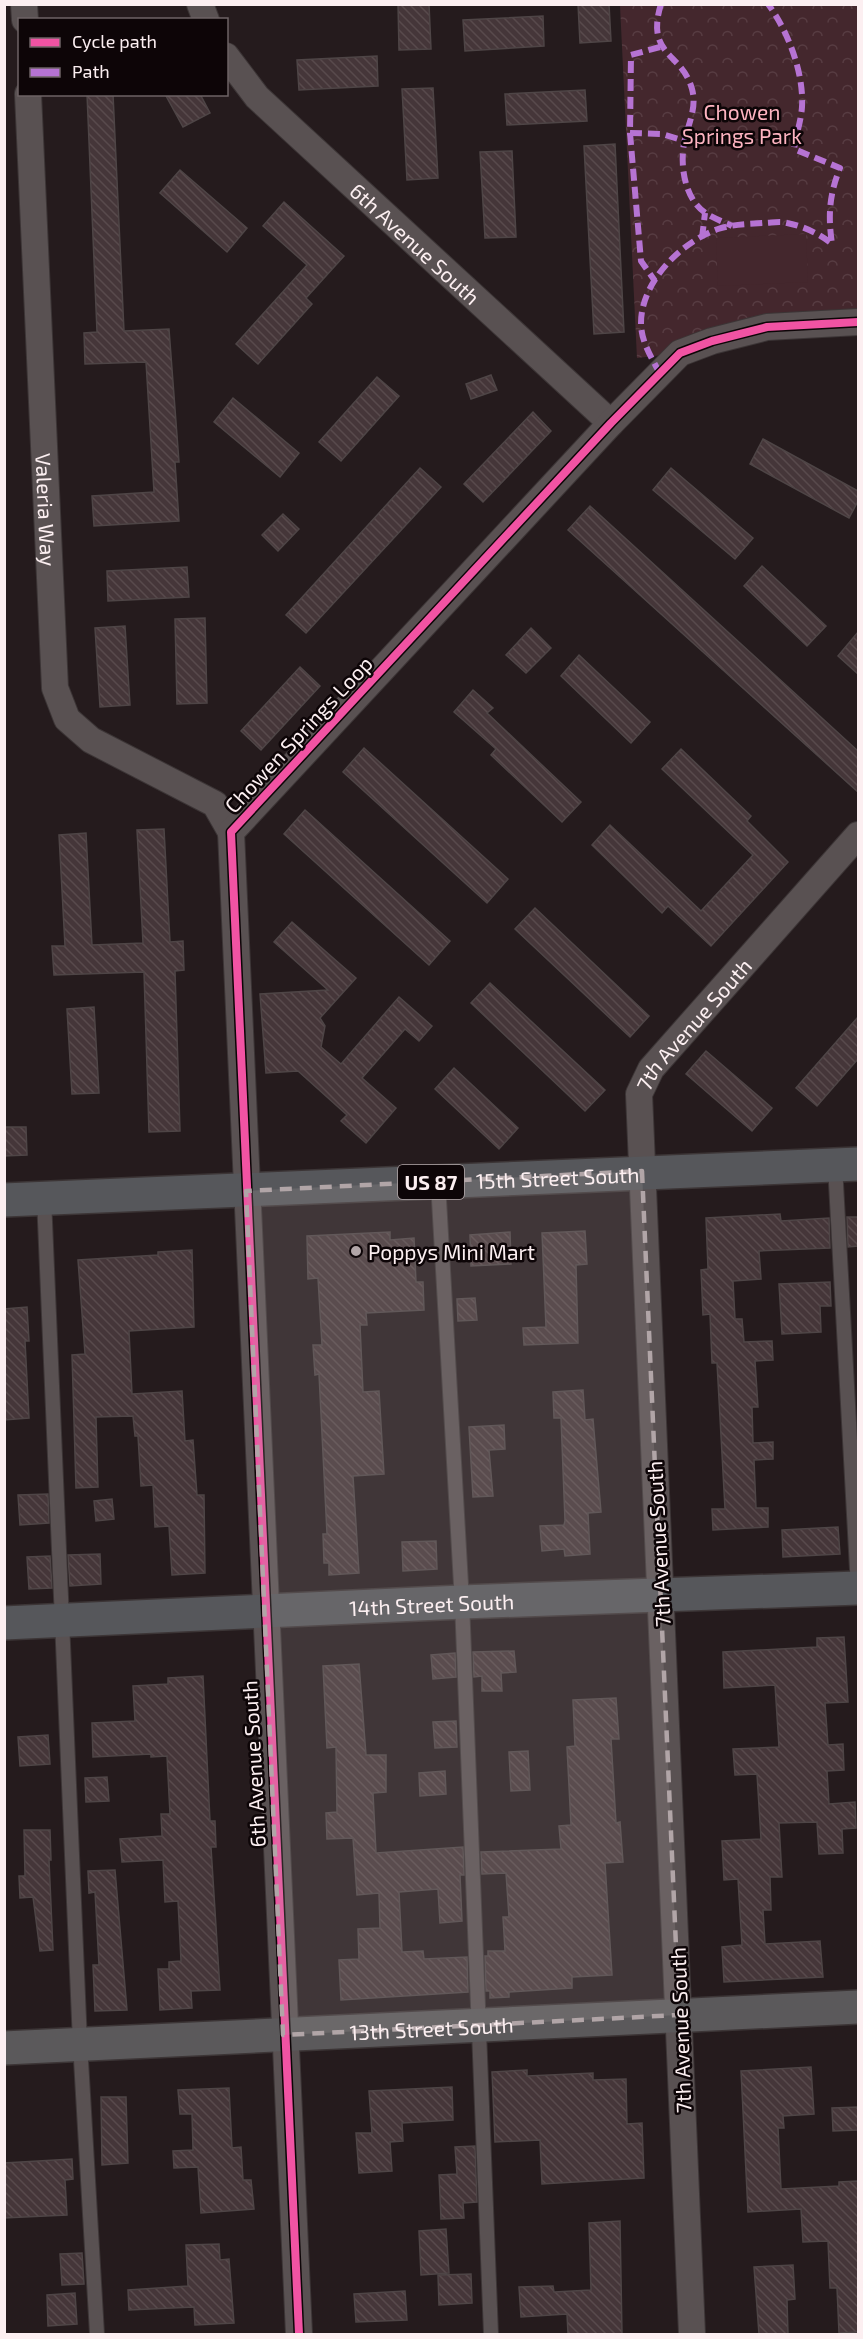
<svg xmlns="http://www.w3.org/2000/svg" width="863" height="2339" font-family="'Exo 2',sans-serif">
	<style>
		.park { fill: url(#park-crowns) }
		.pitch { fill: #44272d }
		.building { fill: url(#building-back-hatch); stroke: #4e4546; stroke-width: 1.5 }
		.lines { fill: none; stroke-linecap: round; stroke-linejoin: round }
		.lane-casing { stroke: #3c3536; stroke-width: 16 }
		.street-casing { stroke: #3c3536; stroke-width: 28 }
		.secondary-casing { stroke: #3c3536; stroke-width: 36 }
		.primary-casing { stroke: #3c3536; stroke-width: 36 }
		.lane { stroke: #595152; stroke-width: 14 }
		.street { stroke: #595152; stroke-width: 26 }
		.secondary { stroke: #5b595b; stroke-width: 33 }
		.primary { stroke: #56575b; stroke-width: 33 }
		.quiet { stroke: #b673d3; stroke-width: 6; stroke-dasharray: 12 6; stroke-linecap: butt }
		.cycleway-casing { stroke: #0d0507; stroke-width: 11 }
		.cycleway { stroke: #f153a3; stroke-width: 8 }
		.marked { fill: #b1a5a7; fill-opacity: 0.2; stroke: #b1a5a7; stroke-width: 4.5; stroke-dasharray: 12 8; stroke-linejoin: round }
		.poi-dot { fill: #b1a5a7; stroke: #0d0507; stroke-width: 2 }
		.labels { text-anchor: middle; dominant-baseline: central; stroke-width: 5; stroke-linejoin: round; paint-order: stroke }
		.shield { fill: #0d0507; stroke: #b4a9ab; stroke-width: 1.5 }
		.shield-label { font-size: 20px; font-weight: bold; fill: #fceff1 }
		.park-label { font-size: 21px; fill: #feb4c1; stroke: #0d0507 }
		.street-label { font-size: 21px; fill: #fceff1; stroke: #0d0507 }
		.poi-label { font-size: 21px; fill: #fceff1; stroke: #0d0507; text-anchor: start }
	</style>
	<defs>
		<pattern id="park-crowns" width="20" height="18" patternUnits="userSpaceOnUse" patternTransform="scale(1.5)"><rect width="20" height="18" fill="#44272d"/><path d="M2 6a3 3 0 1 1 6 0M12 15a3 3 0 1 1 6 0" fill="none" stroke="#573c42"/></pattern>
		<pattern id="building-back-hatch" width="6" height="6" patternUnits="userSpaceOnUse" patternTransform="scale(1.5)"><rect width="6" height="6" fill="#453639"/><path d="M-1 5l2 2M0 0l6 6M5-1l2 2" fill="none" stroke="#584a4c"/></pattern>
	</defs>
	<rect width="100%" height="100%" fill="#251b1d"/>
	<path class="park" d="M620 5H858V321L680 353 637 358Z"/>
	<path class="pitch" d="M806 234 808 282 718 286 716 238Z"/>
	<g class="building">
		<path d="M398 4H429L431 49 399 50Z"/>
		<path d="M578 4H609L611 41 580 43Z"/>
		<path d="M543 16 544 46 465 51 463 20Z"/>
		<path d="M377 56 378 86 299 90 297 60Z"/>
		<path d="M433 88 438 178 407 180 402 89Z"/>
		<path d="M585 90 587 121 507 125 505 94Z"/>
		<path d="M87 94H113L124 331 169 329 179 462H175L179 521 94 526 92 496 154 492 146 362 85 364 84 333 97 332Z"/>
		<path d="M165 94H200L210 113 183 127Z"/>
		<path d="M615 144 624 332 594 334 584 146Z"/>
		<path d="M512 151 516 237 485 238 480 152Z"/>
		<path d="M180 170 247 228 227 252 160 193Z"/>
		<path d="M284 202 344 256 306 298 312 304 258 364 236 344 307 265 263 226Z"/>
		<path d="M491 375 497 390 471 399 466 384Z"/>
		<path d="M377 377 399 396 341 461 319 442Z"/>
		<path d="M233 398 299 453 280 477 214 422Z"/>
		<path d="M533 412 551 431 483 502 464 484Z"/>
		<path d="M763 439 858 491V501L849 518 750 464Z"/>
		<path d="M420 468 441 487 306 633 286 615Z"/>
		<path d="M671 468 753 538 735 559 653 490Z"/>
		<path d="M590 506 858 751V792L568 530Z"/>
		<path d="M283 514 299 529 278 551 262 535Z"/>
		<path d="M762 566 826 626 807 646 744 586Z"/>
		<path d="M187 567 189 597 108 601 107 571Z"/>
		<path d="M205 618 207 703 177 704 175 619Z"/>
		<path d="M125 626 130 705 100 707 95 628Z"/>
		<path d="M531 628 551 648 526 673 506 655Z"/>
		<path d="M858 632V674L838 656Z"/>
		<path d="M579 655 650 722 631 743 561 676Z"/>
		<path d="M300 667 320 686 261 750 241 731Z"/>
		<path d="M473 690 493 708 487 713 581 802 562 822 491 755 496 749 454 712Z"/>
		<path d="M364 748 508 879 487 903 343 772Z"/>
		<path d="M681 749 751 816 747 821 788 862 711 946 668 906 662 913 592 845 610 825 701 911 753 855 662 769Z"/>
		<path d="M305 810 450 941 429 965 284 834Z"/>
		<path d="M164 829 170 942 183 941 184 970 175 971 180 1131 149 1132 144 972 54 975 52 946H65L59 835 86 833 92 945 143 943 137 830Z"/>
		<path d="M535 908 649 1016 630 1037 515 929Z"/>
		<path d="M292 922 356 978 320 1018 325 1026 321 1047 341 1064 399 997 432 1026 419 1041 405 1029 362 1078 396 1108 366 1143 341 1121 347 1115 298 1071 266 1073 260 994 328 990 274 942Z"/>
		<path d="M490 983 605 1090 585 1111 471 1003Z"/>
		<path d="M94 1007 99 1093 72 1094 67 1009Z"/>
		<path d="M858 1017V1059L817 1106 796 1088Z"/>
		<path d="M706 1051 772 1108 752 1131 686 1074Z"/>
		<path d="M454 1068 518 1128 499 1149 435 1089Z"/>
		<path d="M4 1127H26L27 1155 4 1156Z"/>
		<path d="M780 1214 781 1221 829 1218 830 1248 759 1251 761 1279 733 1281 735 1319H742L744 1342 772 1341 773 1360 755 1361 758 1407H752L753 1443 773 1442V1459L754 1460 756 1508H768V1527L713 1530 712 1509H725L717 1363H712L710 1314 703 1315 701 1270 708 1269 706 1218Z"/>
		<path d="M847 1217H858V1246L848 1247Z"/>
		<path d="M585 1231 587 1264 576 1265 578 1343 524 1345 523 1328 546 1327 542 1233Z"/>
		<path d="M390 1232V1240L414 1238 416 1282H423L424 1310 366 1313 367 1325H360L363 1392 379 1391 384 1474 353 1476 359 1573 329 1575V1563H324L323 1534H327L319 1374 315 1375 313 1345H322L318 1278 308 1279 307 1236Z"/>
		<path d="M510 1232 511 1264 471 1266 470 1235Z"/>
		<path d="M192 1250 194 1327 129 1331 132 1394 182 1391 185 1441 193 1440 197 1495H204L205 1573 172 1575 169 1526 155 1527 153 1485 141 1486 138 1436H135L133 1416 96 1417 98 1487 76 1488 72 1355 85 1354 78 1260 158 1255V1252Z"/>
		<path d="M830 1282 831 1306H820L821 1332 782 1334 779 1284Z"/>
		<path d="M475 1298 477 1320 458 1321 457 1299Z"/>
		<path d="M27 1307 29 1341H25L29 1418 4 1420V1309Z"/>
		<path d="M583 1390 585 1420 593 1419 601 1512 588 1513 590 1554 565 1556 564 1549 542 1551 540 1526 564 1525 565 1521 561 1418H554L553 1392Z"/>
		<path d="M504 1425 505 1449 489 1450 493 1496 473 1497 469 1427Z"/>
		<path d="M48 1494 49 1523 20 1525 18 1495Z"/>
		<path d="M112 1499 114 1519 96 1521 94 1501Z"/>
		<path d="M838 1527 840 1554 783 1557 782 1530Z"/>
		<path d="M436 1541 437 1569 403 1571 402 1542Z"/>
		<path d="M100 1554 101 1584 70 1586 68 1555Z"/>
		<path d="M50 1556 52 1588 29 1589 27 1557Z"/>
		<path d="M844 1637 848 1702 825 1703 828 1745 843 1744 844 1770 827 1771 829 1804 855 1802 856 1828 842 1829 843 1853 819 1854 817 1822 779 1823 782 1877H770L771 1910H763L765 1944 820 1941 823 1977 724 1982 722 1947 742 1945 738 1879 724 1880 722 1841 761 1839 757 1774 735 1775 733 1749 779 1747 775 1685 724 1688 723 1652 817 1647V1638Z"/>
		<path d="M514 1651 516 1672 501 1673 502 1691H482V1676L474 1677 473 1652Z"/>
		<path d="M455 1653 456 1677 433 1679 431 1655Z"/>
		<path d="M359 1664 366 1755H386V1792L373 1793 376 1853 463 1847 464 1875H460L462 1921 440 1923 438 1889 399 1892 402 1952 423 1951 424 1959 467 1957 468 1992 341 2000 339 1960 359 1959 358 1929 380 1928 379 1893 357 1895 353 1838 327 1839 326 1813 337 1812 336 1747 327 1748 323 1666Z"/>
		<path d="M203 1676 210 1821H215L216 1847H211L220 1990 191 1991 192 2008 160 2010 158 1969H169V1962L181 1961 178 1901 165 1902 163 1860 122 1862 120 1839 162 1836 161 1814H170L167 1756 151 1757V1754L93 1757 92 1723 135 1721 133 1686 168 1684V1678Z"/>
		<path d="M616 1698 619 1739H611L616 1823 620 1822 623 1862 605 1863 612 1975 572 1977V1988L509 1992V1997L490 1998V1991H486L485 1956H488V1951H505L503 1917H509L506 1873 482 1874 481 1852 561 1849 559 1826 571 1825 567 1747 575 1746 573 1700Z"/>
		<path d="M456 1721 457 1747 435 1748 433 1722Z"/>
		<path d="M48 1735 50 1764 20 1766 18 1737Z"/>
		<path d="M528 1751 530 1790 511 1791 509 1752Z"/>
		<path d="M445 1771 446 1794 420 1796 419 1773Z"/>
		<path d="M107 1777 109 1801 86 1802 85 1778Z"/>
		<path d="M24 1830H50L51 1860H49L53 1950 40 1951 33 1897 20 1898 19 1876H25Z"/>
		<path d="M115 1870 127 2010 95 2011 93 1965H99L95 1892 89 1893 88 1871Z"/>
		<path d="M811 2067 814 2114 783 2116 784 2128H778L781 2189 839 2186V2182L858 2181V2332L839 2333 837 2288H830L828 2241 803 2242 801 2209 748 2212 741 2071Z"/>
		<path d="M527 2070V2076L593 2073V2080L626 2079 627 2124 642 2123 644 2178 542 2184 540 2140 495 2142 492 2072Z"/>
		<path d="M452 2087 453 2120 402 2123 403 2141 390 2142 392 2171 359 2173 356 2133H372L369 2091Z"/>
		<path d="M229 2088 232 2148 241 2147 243 2180H251L254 2209 201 2213 198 2167 174 2168 173 2151 193 2150 192 2114H180L178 2090Z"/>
		<path d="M101 2097H126L128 2163 102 2165Z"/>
		<path d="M858 2107V2130L833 2131 832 2108Z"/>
		<path d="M475 2146 477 2202 463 2203 464 2218 441 2219 439 2175 457 2174 455 2147Z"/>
		<path d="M72 2159 73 2179 65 2180 67 2215 4 2218V2163Z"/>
		<path d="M620 2221 622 2334H568L567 2314 521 2317 519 2287 553 2286 554 2292 591 2290 589 2223Z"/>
		<path d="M446 2229 449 2273 421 2275 419 2231Z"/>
		<path d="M219 2244 220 2260 229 2259 234 2323 195 2325 194 2307 129 2310 128 2290 188 2286 186 2245Z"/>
		<path d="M82 2253 84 2284 62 2285 60 2254Z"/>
		<path d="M793 2265 795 2299 787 2300 788 2334H759L754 2267Z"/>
		<path d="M471 2274 472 2303 439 2305 438 2275Z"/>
		<path d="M405 2291 407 2320 356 2322 354 2294Z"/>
		<path d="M75 2293 77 2324 48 2326 47 2295Z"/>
	</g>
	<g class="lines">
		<defs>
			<g id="lane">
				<path d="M835 1165 858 1588"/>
				<path d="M438 1182 462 1602 491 2334"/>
				<path d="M44 1198 80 2043 97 2334"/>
			</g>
			<g id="street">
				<path d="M24 4 25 20"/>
				<path d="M200 4 206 20"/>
				<path id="s1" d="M226 56 257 97 611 423"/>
				<path id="s2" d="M28 94 55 688 67 719 91 740 215 804 231 832"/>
				<path d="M299 2334 231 832 611 423 680 353 712 341 767 327 858 322"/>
				<path id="s3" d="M692 2334 639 1094 651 1069 858 835"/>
			</g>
			<g id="secondary">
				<path id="s4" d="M4 2048 858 2007"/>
			</g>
			<g id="primary">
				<path id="s5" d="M4 1200 858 1164"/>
				<path id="s6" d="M4 1623 462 1602 858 1588"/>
			</g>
		</defs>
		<use href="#lane" class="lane-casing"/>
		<use href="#street" class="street-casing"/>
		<use href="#secondary" class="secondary-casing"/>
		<use href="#primary" class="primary-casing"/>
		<use href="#lane" class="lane"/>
		<use href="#street" class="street"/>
		<use href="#secondary" class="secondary"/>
		<use href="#primary" class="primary"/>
		<g class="quiet">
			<path d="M661 4C645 56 682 52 692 89 697 107 689 122 685 139 679 163 684 200 707 214 715 219 724 222 732 226"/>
			<path d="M660 47 631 55 630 133 662 134 685 141"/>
			<path d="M630 133 641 261 655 281"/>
			<path d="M702 238 705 213"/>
			<path d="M660 374C652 358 641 342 641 323 641 282 681 242 718 229 733 224 749 224 764 223 771 223 780 221 787 223 803 226 820 234 832 244 828 216 829 195 840 168L794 149C796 135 801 121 802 107 804 73 788 31 768 4"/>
		</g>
		<defs>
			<path id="cycleway" d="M299 2334 231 832 611 423 680 353 712 341 767 327 858 322"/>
		</defs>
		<use href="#cycleway" class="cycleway-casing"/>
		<use href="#cycleway" class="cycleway"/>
	</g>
	<path class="marked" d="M642 1171 679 2015 283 2035 246 1191Z"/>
	<circle class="poi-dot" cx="356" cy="1251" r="6"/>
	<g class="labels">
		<rect class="shield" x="398" y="1165" width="66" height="34" rx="4.5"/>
		<g class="shield-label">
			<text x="431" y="1182">US 87</text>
		</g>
		<g class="park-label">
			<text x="742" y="111">Chowen<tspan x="742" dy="24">Springs Park</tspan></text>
		</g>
		<g class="street-label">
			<text stroke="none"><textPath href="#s1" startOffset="267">6th Avenue South</textPath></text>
			<text stroke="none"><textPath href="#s2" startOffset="416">Valeria Way</textPath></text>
			<text transform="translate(298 734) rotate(-47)">Chowen Springs Loop</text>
			<text stroke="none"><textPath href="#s3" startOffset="1330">7th Avenue South</textPath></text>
			<text stroke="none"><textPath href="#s5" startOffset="554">15th Street South</textPath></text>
			<text transform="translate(658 1544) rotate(-93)">7th Avenue South</text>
			<text stroke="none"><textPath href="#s6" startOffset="428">14th Street South</textPath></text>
			<text transform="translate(253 1764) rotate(-93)">6th Avenue South</text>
			<text stroke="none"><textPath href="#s4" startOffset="428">13th Street South</textPath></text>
			<text transform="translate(680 2030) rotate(-92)">7th Avenue South</text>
		</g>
		<g class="poi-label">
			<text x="368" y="1251">Poppys Mini Mart</text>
		</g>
	</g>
	<rect width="863" height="2339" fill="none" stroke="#fceff1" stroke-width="12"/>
	<rect x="18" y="18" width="210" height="78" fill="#0d0507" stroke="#6d6365" stroke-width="1.5"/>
	<rect x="30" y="38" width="30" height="9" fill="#f153a3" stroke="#6d6365" stroke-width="1.5"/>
	<text x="72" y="48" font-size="18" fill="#fceff1">Cycle path</text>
	<rect x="30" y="68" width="30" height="9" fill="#b673d3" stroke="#6d6365" stroke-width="1.5"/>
	<text x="72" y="78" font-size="18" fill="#fceff1">Path</text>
</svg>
